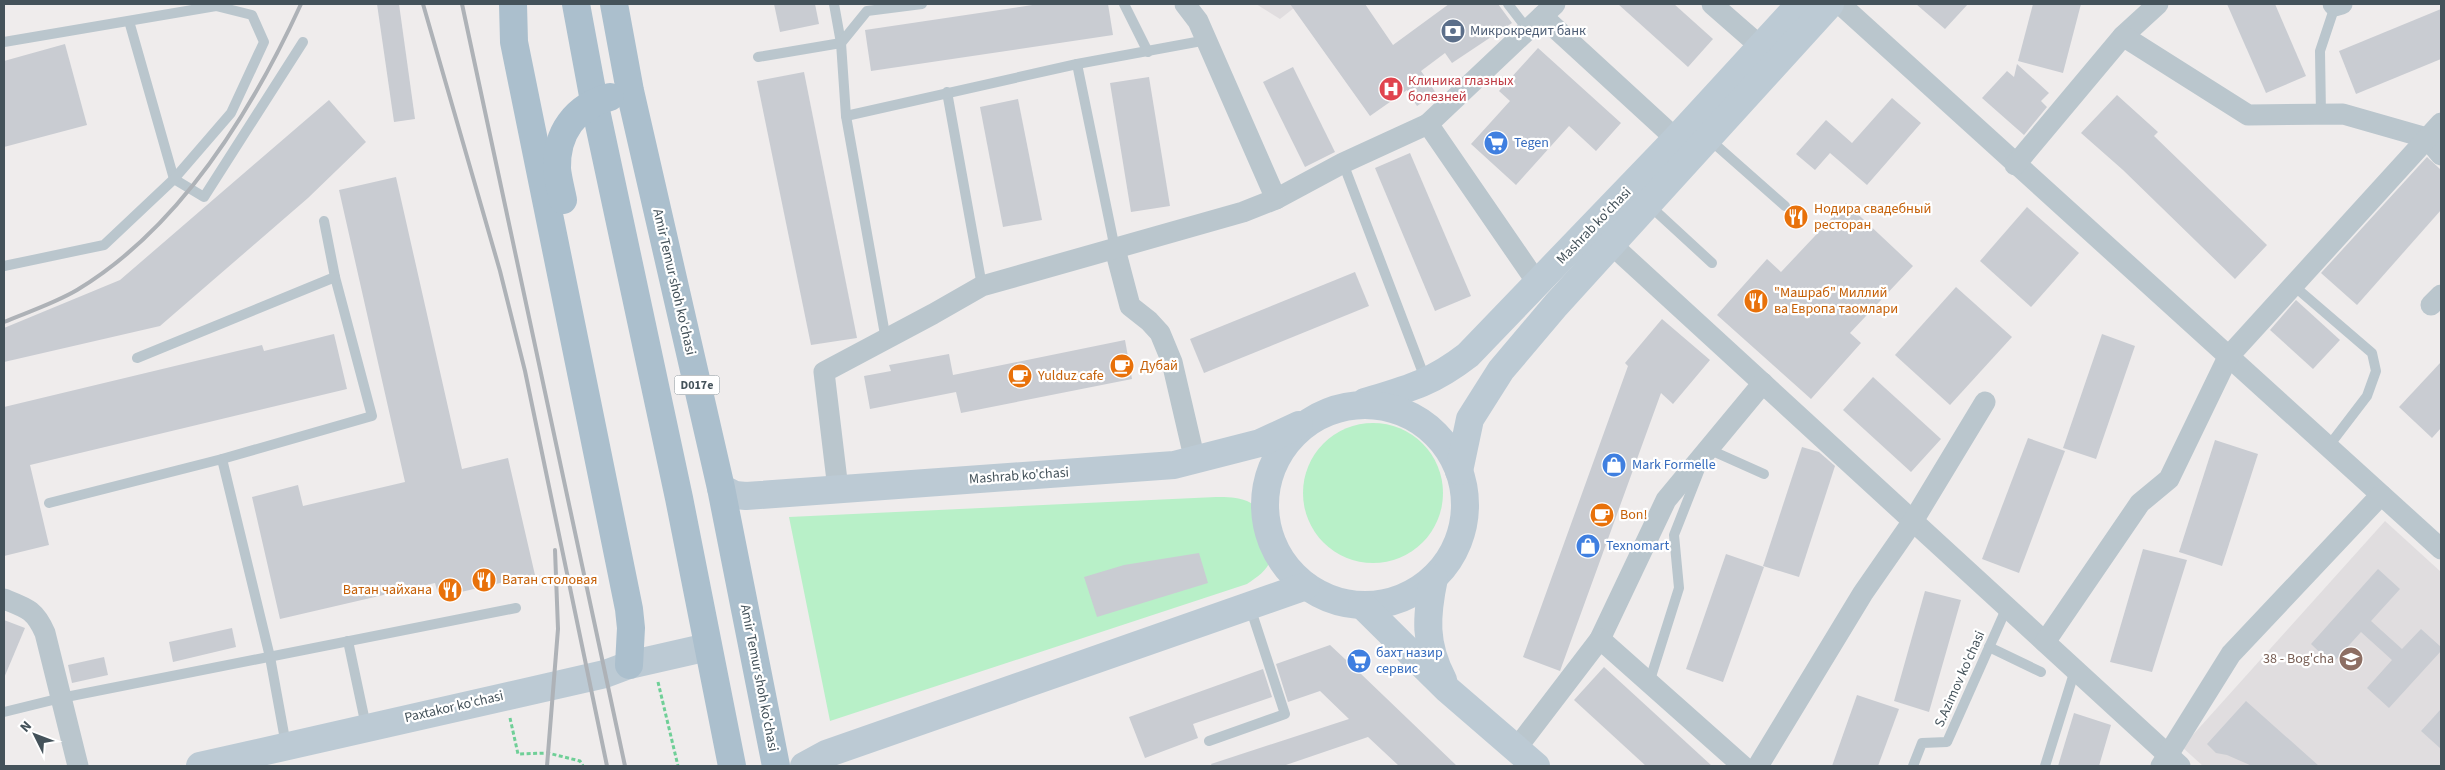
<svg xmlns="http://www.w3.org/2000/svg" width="2445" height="770" font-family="'Source Sans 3',sans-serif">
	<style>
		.education { fill: #e0dddf }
		.green { fill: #b8f0c8 }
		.building { fill: #c9ccd2 }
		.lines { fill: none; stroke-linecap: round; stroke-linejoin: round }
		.path { stroke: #6fcf97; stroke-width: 3; stroke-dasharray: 4 2.5; stroke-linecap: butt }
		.lane { stroke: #bac6cd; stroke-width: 10 }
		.street { stroke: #bac6cd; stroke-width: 21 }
		.secondary { stroke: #bccad4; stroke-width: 28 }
		.primary { stroke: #abbfcd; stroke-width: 28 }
		.rail { stroke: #aeb2b7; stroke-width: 4 }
		.labels { text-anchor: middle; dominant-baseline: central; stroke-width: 4.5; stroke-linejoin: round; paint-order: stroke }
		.shield { fill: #fff; stroke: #7c868c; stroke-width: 1 }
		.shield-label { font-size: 12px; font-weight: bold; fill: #44525a }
		.service-label { font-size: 14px; fill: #4e5e75; stroke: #fff; text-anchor: start }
		.health-label { font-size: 14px; fill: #be3a42; stroke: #fff; text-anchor: start }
		.shop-label { font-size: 14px; fill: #366cbe; stroke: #fff; text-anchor: start }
		.food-label { font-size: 14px; fill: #c56008; stroke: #fff; text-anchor: start }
		.street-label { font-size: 14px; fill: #44525a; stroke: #fff }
		.education-label { font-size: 14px; fill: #785e54; stroke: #fff; text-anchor: end }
	</style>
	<rect width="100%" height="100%" fill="#efecec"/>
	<g class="education">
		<path d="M1256 4H1299L1280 19Z"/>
		<path d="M2385 521 2441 572V766H2203L2182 747Z"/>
	</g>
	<g class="green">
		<circle cx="1373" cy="493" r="70"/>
		<path d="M1216 497C1227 497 1237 497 1247 501 1267 510 1277 539 1271 559 1267 571 1257 577 1247 584L830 721 789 517Z"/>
	</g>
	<g class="building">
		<path d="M377 4H399L415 119 394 122Z"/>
		<path d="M774 4H815L819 24 780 32Z"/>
		<path d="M1039 4H1108L1113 35 871 71 865 30Z"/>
		<path d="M1290 4H1365L1393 45 1449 4H1498L1512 23 1452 63 1445 53 1421 71 1436 93 1417 106 1407 90 1370 116Z"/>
		<path d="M1618 4H1674L1713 39 1688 67Z"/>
		<path d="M1916 4H1968L1945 29Z"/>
		<path d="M2033 4H2081L2063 73 2018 61Z"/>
		<path d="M2227 4H2275L2306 76 2266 93Z"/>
		<path d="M2441 9V59L2356 94 2339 51Z"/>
		<path d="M65 44 87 125 4 147V61Z"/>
		<path d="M1538 48 1621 123 1596 151 1569 126 1516 185 1471 144 1510 101 1499 91Z"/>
		<path d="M2017 64 2049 93 2041 101 2047 107 2024 135 1982 98 2007 71 2014 77Z"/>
		<path d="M1293 67 1335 152 1305 167 1263 82Z"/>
		<path d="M804 72 857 338 811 345 757 81Z"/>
		<path d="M1149 77 1170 206 1131 212 1110 83Z"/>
		<path d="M2117 95 2158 132 2154 136 2267 245 2235 279 2123 170 2081 133Z"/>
		<path d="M1892 98 1921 123 1867 185 1830 153 1815 170 1796 154 1826 120 1852 143Z"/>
		<path d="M1018 99 1042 220 1003 227 980 107Z"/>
		<path d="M329 100 366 142 308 198 160 326 4 362V328L120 280Z"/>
		<path d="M1410 153 1471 296 1435 311 1375 168Z"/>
		<path d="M2427 157 2441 170V210L2357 305 2321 273Z"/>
		<path d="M396 177 462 469 508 458 535 575 439 597 435 583 280 619 252 497 298 485 303 506 405 482 339 190Z"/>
		<path d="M1846 203 1913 266 1850 333 1861 343 1811 399 1717 315 1767 259 1781 272Z"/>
		<path d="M2027 207 2079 253 2031 307 1980 261Z"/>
		<path d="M1355 272 1369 306 1204 373 1190 339Z"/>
		<path d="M1956 287 2012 337 1950 405 1895 355Z"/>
		<path d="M2296 300 2340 340 2313 369 2270 330Z"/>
		<path d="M1662 319 1710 360 1673 404 1661 393 1560 671 1523 657 1628 366 1625 363Z"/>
		<path d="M334 334 347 389 30 465 49 545 4 556V407L262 345 264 351Z"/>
		<path d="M2102 334 2135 346 2096 459 2063 448Z"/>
		<path d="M1125 340 1132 379 961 413 956 392 870 409 864 376 891 371 889 365 949 354 953 375Z"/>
		<path d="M2441 362V428L2432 438 2399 407Z"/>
		<path d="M1873 377 1941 439 1911 472 1843 410Z"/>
		<path d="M2028 438 2065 451 2019 573 1982 559Z"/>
		<path d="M2215 440 2258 454 2222 566 2179 552Z"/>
		<path d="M1802 447 1819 452 1835 466 1799 577 1763 566Z"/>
		<path d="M2143 549 2187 560 2152 672 2110 662Z"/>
		<path d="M1199 553 1208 583 1097 617 1084 577 1124 565Z"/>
		<path d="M1726 554 1764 567 1723 682 1686 669Z"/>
		<path d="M2378 569 2400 589 2371 621 2402 649 2421 629 2441 647V651L2389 708 2367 688 2392 660 2361 632 2332 664 2311 644Z"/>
		<path d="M1925 591 1961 600 1929 712 1894 701Z"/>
		<path d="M4 620 25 628 4 678Z"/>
		<path d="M232 628 236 647 173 662 169 642Z"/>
		<path d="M1330 645 1360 673 1457 766H1399L1368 737 1283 766H1212L1211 764 1349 719 1320 691 1288 702 1276 664Z"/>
		<path d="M104 657 108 675 72 683 68 665Z"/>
		<path d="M1604 667 1712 766H1646L1574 700Z"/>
		<path d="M1263 669 1272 697 1193 724 1198 738 1145 758 1129 717Z"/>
		<path d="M1857 695 1899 709 1878 766H1832Z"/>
		<path d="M2246 701 2319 766H2252L2227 755 2216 753 2207 744Z"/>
		<path d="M2441 709V749L2421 731Z"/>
		<path d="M2074 713 2111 725 2099 766H2058Z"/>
	</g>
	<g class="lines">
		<g class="path">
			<path d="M658 682 678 766"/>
			<path d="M510 718 518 754 548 753 580 761 583 766"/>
		</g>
		<g class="lane">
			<path d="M834 4 841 43 846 116"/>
			<path d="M1124 4 1148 52"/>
			<path d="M1508 4 1528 30"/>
			<path d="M129 21 174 179 204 197 303 42"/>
			<path d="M4 42 216 6 252 15 264 42 231 113 174 179 104 245 4 266"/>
			<path d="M758 57 841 43 867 11 922 4"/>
			<path d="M1077 64 1115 249"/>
			<path d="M947 92 982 286"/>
			<path d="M2321 115 2320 51 2335 6"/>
			<path d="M1709 139 1785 206"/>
			<path d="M1343 163 1426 381"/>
			<path d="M1649 205 1712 263"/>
			<path d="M324 221 335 277"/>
			<path d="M2294 286 2372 353 2376 371 2367 396 2328 447"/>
			<path d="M886 340 846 116 1077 64 1207 40"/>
			<path d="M137 358 335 277 372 416 222 459"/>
			<path d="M1707 451 1708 449 1764 474"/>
			<path d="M49 503 222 459 270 657 286 745"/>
			<path d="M348 641 366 726"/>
			<path d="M1989 647 2041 672"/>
			<path d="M1649 683 1679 588 1674 535 1700 469"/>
			<path d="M4 712 61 698 516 608"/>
			<path d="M1209 741 1285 714 1250 607"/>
			<path d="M1913 766 1922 743 1947 742 2007 607"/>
			<path d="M2045 766 2075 670"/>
		</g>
		<g class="street">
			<path d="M1185 4 1198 21 1276 199 1343 163 1428 124"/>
			<path d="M1712 4 1760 46"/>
			<path d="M1840 4 2441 549"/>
			<path d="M2333 4 2335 6 2342 4"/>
			<path d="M1542 16 1676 139"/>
			<path d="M2123 36 2158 4"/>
			<path d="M2015 165 2123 36 2248 115 2343 114 2427 138 2441 155"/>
			<path d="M1612 245 2180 766"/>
			<path d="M1115 249 1130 306 1149 321 1160 333 1172 362 1195 461"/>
			<path d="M1538 284 1428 124 1555 4"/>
			<path d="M2431 305 2441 295"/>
			<path d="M838 489 824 372 933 314 982 286 1243 212 1276 199"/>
			<path d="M4 599C27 608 35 610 45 633L78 766"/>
			<path d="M1600 639 1666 500 1763 383"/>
			<path d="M2045 642 2140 503 2169 479 2228 357 2441 123"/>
			<path d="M1516 749 1600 639 1743 766"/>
			<path d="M1758 766 1863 593 1913 521 1985 402"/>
			<path d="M2161 766 2231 654 2381 495"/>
		</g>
		<g class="secondary">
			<path d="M1365 402C1408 389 1432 383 1468 355L1676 139 1800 4"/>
			<circle cx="1365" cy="505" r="100"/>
			<path d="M1459 471 1470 419 1501 370 1556 305 1830 4"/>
			<path d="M721 488 735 495 746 496 1174 465 1260 443 1299 425"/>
			<path d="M1434 578C1426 616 1424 644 1443 680"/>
			<path d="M1362 605 1448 690 1536 766"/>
			<path d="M200 766 605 674 629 665 708 647"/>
			<path d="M804 766 826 754 1306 586"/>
		</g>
		<g class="primary">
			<path d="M513 4 514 42 629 609 631 628 629 665"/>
			<path d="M576 4 594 101 679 498 732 766"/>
			<path d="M614 4 630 91 721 488 776 766"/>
			<path d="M563 200C561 190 558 179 557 169 556 133 575 106 610 97"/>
		</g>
		<g class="rail">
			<path d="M423 4 500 271 525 371 607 766"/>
			<path d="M462 4 625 766"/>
			<path d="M4 322C28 312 55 303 77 290 180 228 252 111 301 4"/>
			<path d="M547 766 558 629 555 550"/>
		</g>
	</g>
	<defs>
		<symbol id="bank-disc" viewBox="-11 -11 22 22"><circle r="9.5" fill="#5c6f8a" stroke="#fff"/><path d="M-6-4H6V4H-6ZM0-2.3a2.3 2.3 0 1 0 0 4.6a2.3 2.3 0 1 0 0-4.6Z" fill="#fff"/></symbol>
		<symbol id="hospital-disc" viewBox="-11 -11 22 22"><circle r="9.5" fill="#e0444e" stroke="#fff"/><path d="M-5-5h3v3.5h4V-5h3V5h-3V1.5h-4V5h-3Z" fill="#fff"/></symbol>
		<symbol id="supermarket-disc" viewBox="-11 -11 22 22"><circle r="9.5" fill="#3f7fe0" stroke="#fff"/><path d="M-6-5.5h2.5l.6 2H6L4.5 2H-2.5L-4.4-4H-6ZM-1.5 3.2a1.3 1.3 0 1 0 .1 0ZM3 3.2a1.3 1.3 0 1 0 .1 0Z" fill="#fff"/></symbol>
		<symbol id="restaurant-disc" viewBox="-11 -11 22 22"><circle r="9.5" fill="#e8710a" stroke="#fff"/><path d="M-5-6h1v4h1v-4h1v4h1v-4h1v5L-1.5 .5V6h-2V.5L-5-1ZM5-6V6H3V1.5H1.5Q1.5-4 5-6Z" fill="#fff"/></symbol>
		<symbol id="cafe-disc" viewBox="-11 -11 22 22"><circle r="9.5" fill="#e8710a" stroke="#fff"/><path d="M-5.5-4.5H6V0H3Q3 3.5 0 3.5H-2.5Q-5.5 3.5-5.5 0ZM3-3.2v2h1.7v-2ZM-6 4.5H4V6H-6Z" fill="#fff"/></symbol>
		<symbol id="shop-disc" viewBox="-11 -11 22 22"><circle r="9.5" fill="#3f7fe0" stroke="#fff"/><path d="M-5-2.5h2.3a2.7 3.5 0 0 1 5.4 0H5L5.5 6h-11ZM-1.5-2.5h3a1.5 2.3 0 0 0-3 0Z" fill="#fff"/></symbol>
		<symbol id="school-disc" viewBox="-11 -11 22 22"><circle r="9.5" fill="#8d6e63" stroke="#fff"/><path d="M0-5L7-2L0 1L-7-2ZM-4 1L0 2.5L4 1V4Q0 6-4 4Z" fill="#fff"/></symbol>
	</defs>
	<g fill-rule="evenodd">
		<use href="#bank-disc" x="1439" y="17" width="28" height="28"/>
		<use href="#hospital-disc" x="1377" y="75" width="28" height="28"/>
		<use href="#supermarket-disc" x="1482" y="129" width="28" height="28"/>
		<use href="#restaurant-disc" x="1782" y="203" width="28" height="28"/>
		<use href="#restaurant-disc" x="1742" y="287" width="28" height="28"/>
		<use href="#cafe-disc" x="1108" y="352" width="28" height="28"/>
		<use href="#cafe-disc" x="1006" y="362" width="28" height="28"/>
		<use href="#shop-disc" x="1600" y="451" width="28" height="28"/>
		<use href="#cafe-disc" x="1588" y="501" width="28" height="28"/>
		<use href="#shop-disc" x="1574" y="532" width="28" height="28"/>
		<use href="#restaurant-disc" x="470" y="566" width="28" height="28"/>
		<use href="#restaurant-disc" x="436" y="576" width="28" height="28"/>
		<use href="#school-disc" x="2337" y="645" width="28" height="28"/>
		<use href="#supermarket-disc" x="1345" y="647" width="28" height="28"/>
	</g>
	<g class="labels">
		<rect class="shield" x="674.5" y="375.5" width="45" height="19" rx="4"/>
		<g class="shield-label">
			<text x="697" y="385">D017e</text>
		</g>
		<g class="service-label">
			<text x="1470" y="31">Микрокредит банк</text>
		</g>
		<g class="health-label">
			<text x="1408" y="81">Клиника глазных<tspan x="1408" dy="16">болезней</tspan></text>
		</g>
		<g class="shop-label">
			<text x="1514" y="143">Tegen</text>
			<text x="1632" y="465">Mark Formelle</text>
			<text x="1606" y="546">Texnomart</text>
			<text x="1376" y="653">бахт назир<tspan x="1376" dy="16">сервис</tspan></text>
		</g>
		<g class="food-label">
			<text x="1814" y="209">Нодира свадебный<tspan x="1814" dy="16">ресторан</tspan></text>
			<text x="1774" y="293">"Машраб" Миллий<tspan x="1774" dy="16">ва Европа таомлари</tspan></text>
			<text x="1140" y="366">Дубай</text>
			<text x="1038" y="376">Yulduz cafe</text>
			<text x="1620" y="515">Bon!</text>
			<text x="502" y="580">Ватан столовая</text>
			<text x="432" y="590" text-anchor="end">Ватан чайхана</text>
		</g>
		<g class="street-label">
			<text transform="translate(1594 226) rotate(-46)">Mashrab ko'chasi</text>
			<text transform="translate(674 282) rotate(77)">Amir Temur shoh ko'chasi</text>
			<text transform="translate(1019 476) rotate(-4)">Mashrab ko'chasi</text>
			<text transform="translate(759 678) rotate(79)">Amir Temur shoh ko'chasi</text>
			<text transform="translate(1960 679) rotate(-66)">S.Azimov ko'chasi</text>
			<text transform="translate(454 707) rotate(-13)">Paxtakor ko'chasi</text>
		</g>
		<g class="education-label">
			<text x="2334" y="659">38 - Bog'cha</text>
		</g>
	</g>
	<rect width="2445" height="770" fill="none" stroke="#44525a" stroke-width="10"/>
	<g transform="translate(35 735) rotate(312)" stroke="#ffffff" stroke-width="4" paint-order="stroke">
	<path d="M0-4L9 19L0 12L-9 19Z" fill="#44525a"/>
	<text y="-8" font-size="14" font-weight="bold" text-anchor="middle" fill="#44525a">N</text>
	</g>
</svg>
